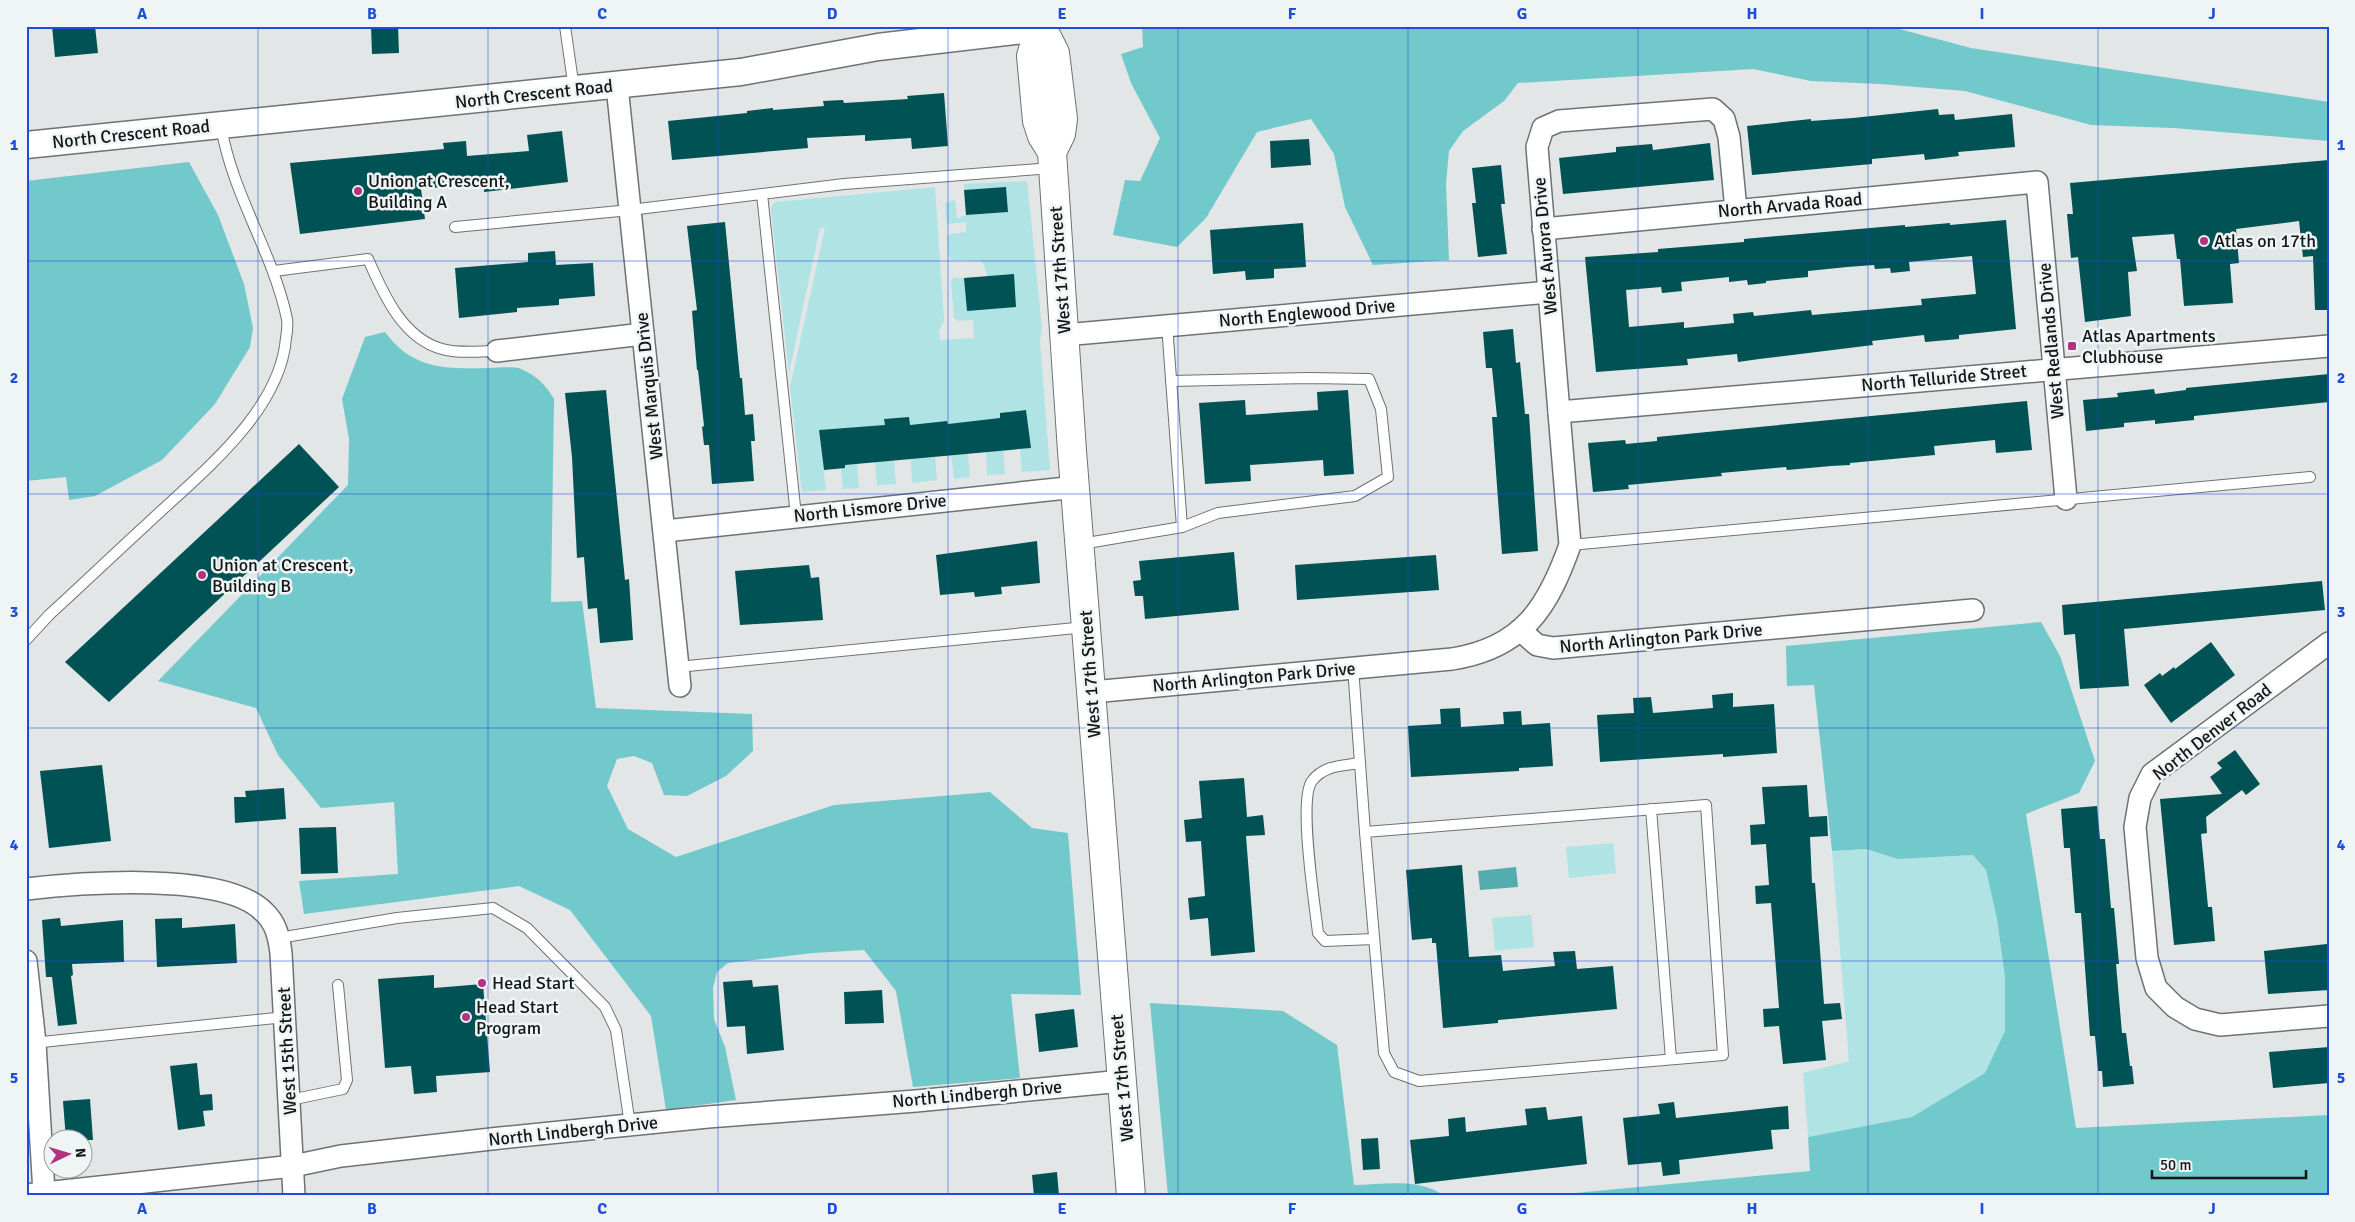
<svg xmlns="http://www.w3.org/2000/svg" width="2355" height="1222" font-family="Signika,sans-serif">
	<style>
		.green { fill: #b0e3e4 }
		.forest { fill: #71c9cb }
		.water { fill: #53acad }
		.building { fill: #005254; fill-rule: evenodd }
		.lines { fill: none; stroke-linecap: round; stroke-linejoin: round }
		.service-casing { stroke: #6f7272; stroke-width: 12 }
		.minor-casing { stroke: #6f7272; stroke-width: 24 }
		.tertiary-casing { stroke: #6f7272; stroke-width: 29 }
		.secondary-casing { stroke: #6f7272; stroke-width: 30 }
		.service { stroke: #fff; stroke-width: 10 }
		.minor { stroke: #fff; stroke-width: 21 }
		.tertiary { stroke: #fff; stroke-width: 26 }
		.secondary { stroke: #fff; stroke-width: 28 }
		.grid { fill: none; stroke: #1d4ed8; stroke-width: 1; stroke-opacity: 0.55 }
		.poi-dot { fill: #b23380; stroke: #eff4f4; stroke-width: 2 }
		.labels { text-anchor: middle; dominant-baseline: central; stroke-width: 5; stroke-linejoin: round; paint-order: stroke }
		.street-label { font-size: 18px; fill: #141515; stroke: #eff4f4 }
		.poi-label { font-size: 18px; fill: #141515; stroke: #eff4f4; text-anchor: start }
		.neatline { fill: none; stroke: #1d4ed8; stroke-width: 2 }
		.grid-label { font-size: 16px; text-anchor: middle; font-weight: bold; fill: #1d4ed8 }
	</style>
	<rect width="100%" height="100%" fill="#e2e6e6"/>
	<g class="green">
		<path d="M1027 181 1042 328 1040 341 1050 470 1022 472 1020 449 1030 448 1026 410 1000 413 1005 474 987 475 986 452H989L965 422 970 477 954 479 947 421 925 424 929 458 935 457 937 480 912 483 909 417 885 419 888 461H894L896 484 877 485 875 462H878L874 426 850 428 854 464H857L859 488 843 489 841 468H845L841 428 819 430 826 490 802 492 790 387 825 228H820L789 373 771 210 772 205 776 202 935 187 944 320 939 331 940 340 974 338 973 320 958 321 954 318 951 282 953 278H964L967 311 987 276 984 265 981 261 951 260 948 255 947 237 950 234 966 232V222L949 224 946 221 945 203 955 200 957 218 966 215 1008 212 1006 187 964 190V184Z"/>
		<path d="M1613 843 1616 873 1569 878 1566 847Z"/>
		<path d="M1866 849 1898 859 1973 855 1986 870 1997 919 2005 977V1031L1985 1073 1912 1117 1808 1137 1803 1073 1849 1061 1832 851Z"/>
		<path d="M1531 915 1534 947 1495 951 1492 918Z"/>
	</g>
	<g class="forest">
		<path d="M1142 26H1888L1971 48 2329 102V141L2174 128 2091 125 1965 91 1880 84 1811 81 1753 69 1518 83 1504 101 1463 131 1449 151 1446 184 1449 260 1373 265 1345 207 1334 154 1311 119 1257 132 1206 218 1177 247 1113 235 1125 180 1140 181 1160 138 1131 83 1121 54 1143 47Z"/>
		<path d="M189 162 218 215 244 284 253 328 250 347 215 404 162 460 95 496 69 500 66 477 26 481V181Z"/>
		<path d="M385 332C413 370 446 369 490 368 499 368 513 366 521 369 536 375 546 385 554 399L551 602 582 601 596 708 752 714 753 751 726 776 687 796 664 795 652 763 634 756 617 759 607 786 628 829 676 857 834 805 990 792 1032 828 1068 833 1081 995 1011 994 1020 1078 913 1087 896 991 864 950 813 953 728 963 717 972 713 988 714 1019 725 1047 736 1100 666 1110 651 1016 570 910 519 886 304 914 299 881 398 874 394 802 321 808 278 755 256 708 158 681 348 485 349 439 342 399 365 337Z"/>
		<path d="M2041 622 2060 656 2095 761 2079 793 2026 814 2076 1128 2329 1115V1196H1543L1810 1171 1808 1137 1912 1117 1985 1073 2005 1031V977L1997 919 1986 870 1973 855 1898 859 1866 849 1832 851 1814 685 1787 686 1786 646Z"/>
		<path d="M1150 1003 1283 1011 1337 1045 1354 1185C1383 1185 1419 1177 1444 1196H1168Z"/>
	</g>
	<path class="water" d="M1516 867 1518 887 1480 890 1478 871Z"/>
	<g class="building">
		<path d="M52 26H95L98 53 55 57Z"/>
		<path d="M371 26H398L399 53 372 54Z"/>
		<path d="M944 93 948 146 912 149 911 138 865 141V135L807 138 808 148 672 160 668 121 747 113V111L773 108V110L824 106 823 101 843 100 844 103 908 99 907 96Z"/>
		<path d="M1938 109 1939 115 1954 114 1955 120 2012 114 2015 147 1958 152 1959 156 1925 160 1924 154 1872 159V164L1752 175 1747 126 1811 119V121L1853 118Z"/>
		<path d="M562 131 568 182 484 192V183L421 189 425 219 300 234 290 163 444 149 443 143 466 141 467 156 529 151 527 135Z"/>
		<path d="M1309 139 1311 165 1271 168 1270 141Z"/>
		<path d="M1710 143 1714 180 1563 194 1559 158 1616 152V147L1652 144 1653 150Z"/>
		<path d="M2329 160V310H2315L2313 256 2303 257 2299 221 2236 229 2239 263 2230 264 2233 303 2184 306 2180 259H2177L2174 234 2132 237 2137 271 2128 272 2131 316 2085 322 2078 257 2071 258 2067 214H2073L2070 183Z"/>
		<path d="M1501 165 1505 204H1501L1507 254 1478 257 1472 203H1476L1472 168Z"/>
		<path d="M1006 187 1008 212 966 215 964 190Z"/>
		<path d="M2006 220 2016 329 1959 335V339L1925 342 1924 335 1872 341 1873 345 1759 359 1738 362 1737 354 1687 359 1688 365 1596 372 1585 257 1658 252V249L1744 242V239L1905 225V227L1950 223V225ZM1972 256 1976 294 1921 299 1922 305 1812 315 1811 310 1754 316 1753 312 1733 314 1734 323 1684 328V322L1629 327 1626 290 1661 287 1662 293 1682 291 1681 282 1729 277V282L1747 280 1748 285 1766 283V281L1808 277V271L1847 267 1874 265 1875 269 1890 268 1891 273 1910 271 1909 262Z"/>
		<path d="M725 222 740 378H742L745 415 753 414 755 441H751L754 481 712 484 709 445H704L702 427 704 426 698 370H697L692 311 697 310 687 226Z"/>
		<path d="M1303 223 1306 267 1274 269V278L1246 280 1245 271 1213 274 1210 230Z"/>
		<path d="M555 251 556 265 593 263 595 296 559 299V305L517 308V312L459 318 455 268 528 262V253Z"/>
		<path d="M1014 274 1016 307 967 311 964 278Z"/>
		<path d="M1513 329 1516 363 1520 362 1525 414H1529L1538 551 1502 554 1492 417H1497L1492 368H1486L1483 332Z"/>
		<path d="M2329 374V402L2194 416V420L2155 424V420L2124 423V427L2086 431 2083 400 2118 397 2117 393 2154 389 2155 394 2186 390V388Z"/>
		<path d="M606 390 625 580 629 579 633 640 600 643 597 608 588 609 584 557 577 558 572 457 565 393Z"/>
		<path d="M1348 390 1354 474 1324 476 1323 460 1250 465 1251 481 1205 484 1199 403 1245 400 1246 415 1318 410 1317 392Z"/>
		<path d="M2027 401 2032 450 1996 453 1995 440 1934 446 1935 455 1850 463V465L1831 466 1787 470 1786 467 1721 473 1722 476 1628 485 1629 489 1593 492 1588 443 1625 440 1626 444 1657 441V437L1707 432Z"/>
		<path d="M1026 410 1031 448 845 465V468L824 470 819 430 885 425 884 419 909 417 910 425 947 421 948 424 1000 418V413Z"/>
		<path d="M299 444 339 487 109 702 65 662Z"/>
		<path d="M1037 541 1040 583 1001 587 1002 594 975 597 974 592 940 595 936 555Z"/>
		<path d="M1234 552 1239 610 1145 619 1143 596H1135L1133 581 1141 580 1139 561Z"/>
		<path d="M1436 555 1439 590 1297 600 1295 565Z"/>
		<path d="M809 565 811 578 819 577 823 620 740 625 735 571Z"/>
		<path d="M2322 581 2325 610 2124 629 2129 686 2080 689 2075 634 2064 635 2062 605Z"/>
		<path d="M2211 642 2235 675 2171 723 2144 685 2160 673 2162 676 2174 667 2175 669Z"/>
		<path d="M1733 693V707L1774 704 1777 753 1723 757V754L1600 762 1597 715 1634 713 1633 698 1651 697 1653 713 1713 708 1712 695Z"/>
		<path d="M1460 708 1461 727 1504 724 1503 712 1521 711 1522 725 1550 723 1553 766 1519 768V771L1411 777 1408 726 1441 724 1440 709Z"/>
		<path d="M2235 750 2260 784 2246 795 2242 790 2206 817 2207 833 2201 834 2208 907H2212L2215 941 2174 945 2160 799 2222 794 2210 777 2222 768 2217 763Z"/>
		<path d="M102 765 111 841 49 848 40 771Z"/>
		<path d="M1244 778 1247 817 1263 815 1265 835 1246 836 1255 952 1211 956 1208 918 1190 920 1188 898 1205 896 1201 841 1186 842 1184 820 1202 818 1199 781Z"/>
		<path d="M1807 785 1809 817 1827 816 1828 836 1810 837 1812 883H1815L1824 1004 1840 1003 1842 1019 1822 1021 1826 1060 1783 1064 1779 1026 1764 1027 1763 1009 1779 1008 1771 903 1756 904 1755 886 1769 885 1766 844 1751 845 1750 825 1765 824 1762 787Z"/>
		<path d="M284 788 286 819 235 823 234 797H246L245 791Z"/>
		<path d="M2097 806 2100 839H2105L2111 908H2114L2119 964H2116L2122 1033H2126L2130 1066H2132L2134 1084 2103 1087 2102 1071H2098L2095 1036H2090L2081 913H2075L2070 848H2064L2061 809Z"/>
		<path d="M336 827 338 873 301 874 299 828Z"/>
		<path d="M1462 865 1469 957 1501 955 1503 971 1555 966 1553 952 1575 951 1577 969 1613 966 1617 1009 1498 1020V1023L1443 1028 1436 943H1432V938L1412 940 1406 870Z"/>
		<path d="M60 918 61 926 123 920 124 962 72 964 73 975 71 976 77 1024 58 1026 52 977H46L42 920Z"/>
		<path d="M182 918V928L235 924 237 963 157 967 155 919Z"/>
		<path d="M2327 944 2329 990 2268 994 2264 951Z"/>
		<path d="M434 975V988L483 984 490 1072 436 1076 437 1092 414 1094 411 1066 385 1068 378 979Z"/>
		<path d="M752 980 753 987 778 985 784 1050 747 1054 745 1026 727 1027 723 982Z"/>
		<path d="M882 990 884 1023 845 1024 844 992Z"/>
		<path d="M1074 1009 1078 1047 1039 1052 1035 1014Z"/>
		<path d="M2329 1047V1083L2273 1088 2269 1052Z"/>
		<path d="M197 1063 200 1095 212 1094 213 1110 203 1111 205 1126 178 1130 170 1066Z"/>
		<path d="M90 1099 93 1140H66L63 1101Z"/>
		<path d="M1674 1102 1676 1118 1788 1106 1789 1129 1771 1130 1773 1149 1679 1160 1680 1174 1663 1176 1661 1162 1628 1165 1623 1118 1660 1114 1658 1104Z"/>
		<path d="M1546 1107 1548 1120 1582 1116 1587 1164 1415 1184 1410 1140 1449 1136 1448 1119 1465 1117 1466 1132 1527 1125 1525 1109Z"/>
		<path d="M1378 1138 1380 1169 1363 1170 1361 1139Z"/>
		<path d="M1057 1172 1059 1196H1034L1032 1175Z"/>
	</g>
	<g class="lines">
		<defs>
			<g id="service">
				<path d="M565 26 574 89"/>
				<path d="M762 194 796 516"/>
				<path d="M455 227 630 210 844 184 1052 168"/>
				<path d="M274 271 368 259C383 293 402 338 442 349 459 354 479 351 497 351"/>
				<path d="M1171 381 1310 378 1369 379 1381 409 1388 477 1355 496 1218 513 1182 527"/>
				<path d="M1081 544 1182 527 1167 325"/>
				<path d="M1570 545 2310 477"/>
				<path d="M26 640 49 615C81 586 113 555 146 525 197 476 280 414 286 338 287 332 288 325 287 319 273 252 232 194 221 126"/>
				<path d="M678 667 1086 627"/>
				<path d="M1353 667 1365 832"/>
				<path d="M1360 763C1342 766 1324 765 1312 781 1298 799 1315 906 1318 933L1325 941 1374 939"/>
				<path d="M1706 805 1723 1055 1419 1081 1394 1072 1384 1053 1365 832Z"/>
				<path d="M1651 809 1671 1059"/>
				<path d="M279 938 397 918 493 908 527 928 605 1007 616 1030 630 1125"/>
				<path d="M32 1043 285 1017"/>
				<path d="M290 1100 343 1089 347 1080 338 985"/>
			</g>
			<g id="minor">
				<path d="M617 86 680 686"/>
				<path d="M1543 229 2037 182 2066 499"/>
				<path d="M1064 335 1549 292"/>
				<path d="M497 351 643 334"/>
				<path d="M1559 412 2329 346"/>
				<path d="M665 531 1076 487"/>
				<path d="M1520 630 1537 645 1553 648 1973 610"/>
				<path d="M2329 643 2152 774 2140 798 2135 827 2147 958 2156 988 2175 1007 2195 1019 2220 1025 2329 1016"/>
				<path d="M1092 692 1452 659C1523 648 1548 607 1570 545L1537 147 1543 128 1559 121 1713 109 1724 119 1729 137 1736 210"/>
				<path d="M26 889C81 883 224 871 264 912 276 923 279 937 281 953L294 1196"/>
				<path d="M26 961 35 1043 44 1193"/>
				<path d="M26 1195 293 1166 341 1156 500 1138 708 1117 916 1101 1122 1081"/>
			</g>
			<path id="tertiary" d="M26 145 741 72 878 47 1040 28"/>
			<g id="secondary">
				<path d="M1040 26 1031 56 1037 121 1042 136 1052 152 1072 451 1131 1196"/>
				<path d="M1040 28 1047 37 1055 53 1063 119 1061 134 1052 152"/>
			</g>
		</defs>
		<use href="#service" class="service-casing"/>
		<use href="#minor" class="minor-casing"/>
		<use href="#tertiary" class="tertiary-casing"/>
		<use href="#secondary" class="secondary-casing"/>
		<use href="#service" class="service"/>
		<use href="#minor" class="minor"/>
		<use href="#tertiary" class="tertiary"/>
		<use href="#secondary" class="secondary"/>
	</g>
	<path class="grid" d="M258 26V1196M488 26V1196M718 26V1196M948 26V1196M1178 26V1196M1408 26V1196M1638 26V1196M1868 26V1196M2098 26V1196M26 261H2329M26 494H2329M26 728H2329M26 961H2329"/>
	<g class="poi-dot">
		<circle cx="358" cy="191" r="5"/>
		<circle cx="2204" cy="241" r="5"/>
		<rect x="2067" y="341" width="10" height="10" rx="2.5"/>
		<circle cx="202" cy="575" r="5"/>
		<circle cx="482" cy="983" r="5"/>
		<circle cx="466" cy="1017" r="5"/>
	</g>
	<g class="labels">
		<g class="street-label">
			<text transform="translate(534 94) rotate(-6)">North Crescent Road</text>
			<text transform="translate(131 134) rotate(-6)">North Crescent Road</text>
			<text transform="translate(1790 205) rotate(-5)">North Arvada Road</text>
			<text transform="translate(1545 246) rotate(-95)">West Aurora Drive</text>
			<text transform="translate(1060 270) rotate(-94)">West 17th Street</text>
			<text transform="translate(1307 313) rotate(-5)">North Englewood Drive</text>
			<text transform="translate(2051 341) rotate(-95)">West Redlands Drive</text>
			<text transform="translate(1944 378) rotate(-5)">North Telluride Street</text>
			<text transform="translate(649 386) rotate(-96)">West Marquis Drive</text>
			<text transform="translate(870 508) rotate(-6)">North Lismore Drive</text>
			<text transform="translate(1661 638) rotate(-5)">North Arlington Park Drive</text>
			<text transform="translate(1090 674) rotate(-94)">West 17th Street</text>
			<text transform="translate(1254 677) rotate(-5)">North Arlington Park Drive</text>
			<text transform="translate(2212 732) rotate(-38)">North Denver Road</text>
			<text transform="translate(287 1051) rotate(-93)">West 15th Street</text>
			<text transform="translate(1122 1078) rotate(-95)">West 17th Street</text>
			<text transform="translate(977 1094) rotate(-5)">North Lindbergh Drive</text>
			<text transform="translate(573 1131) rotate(-6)">North Lindbergh Drive</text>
		</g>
		<g class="poi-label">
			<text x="368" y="181">Union at Crescent,<tspan x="368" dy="21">Building A</tspan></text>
			<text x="2214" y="241">Atlas on 17th</text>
			<text x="2082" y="336">Atlas Apartments<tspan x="2082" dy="21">Clubhouse</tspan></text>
			<text x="212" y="565">Union at Crescent,<tspan x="212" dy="21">Building B</tspan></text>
			<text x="492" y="983">Head Start</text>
			<text x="476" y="1007">Head Start<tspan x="476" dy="21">Program</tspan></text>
		</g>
	</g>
	<rect width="2355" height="1222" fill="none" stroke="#eff4f4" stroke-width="55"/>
	<g transform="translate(68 1154) rotate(85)"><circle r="24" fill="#eff4f4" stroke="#979b9b"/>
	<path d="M0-4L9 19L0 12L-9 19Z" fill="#b23380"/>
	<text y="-8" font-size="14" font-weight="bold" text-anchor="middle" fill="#141515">N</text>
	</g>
	<path d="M2152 1170v8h154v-8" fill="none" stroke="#141515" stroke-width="2.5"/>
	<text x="2160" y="1170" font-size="15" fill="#141515" stroke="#eff4f4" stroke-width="4" paint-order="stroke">50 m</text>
	<rect x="28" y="28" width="2300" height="1166" class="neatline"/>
	<g class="grid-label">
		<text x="142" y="19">A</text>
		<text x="372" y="19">B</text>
		<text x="602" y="19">C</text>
		<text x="832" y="19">D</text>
		<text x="1062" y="19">E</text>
		<text x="1292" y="19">F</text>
		<text x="1522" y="19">G</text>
		<text x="1752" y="19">H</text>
		<text x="1982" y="19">I</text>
		<text x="2212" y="19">J</text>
		<text x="14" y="150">1</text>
		<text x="2341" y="150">1</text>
		<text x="14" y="383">2</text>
		<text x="2341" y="383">2</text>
		<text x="14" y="617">3</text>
		<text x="2341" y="617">3</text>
		<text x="14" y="850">4</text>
		<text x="2341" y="850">4</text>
		<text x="14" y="1083">5</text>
		<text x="2341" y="1083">5</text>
		<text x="142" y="1214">A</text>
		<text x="372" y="1214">B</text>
		<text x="602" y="1214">C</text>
		<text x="832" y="1214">D</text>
		<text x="1062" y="1214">E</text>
		<text x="1292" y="1214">F</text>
		<text x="1522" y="1214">G</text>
		<text x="1752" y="1214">H</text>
		<text x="1982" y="1214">I</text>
		<text x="2212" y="1214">J</text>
	</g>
</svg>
